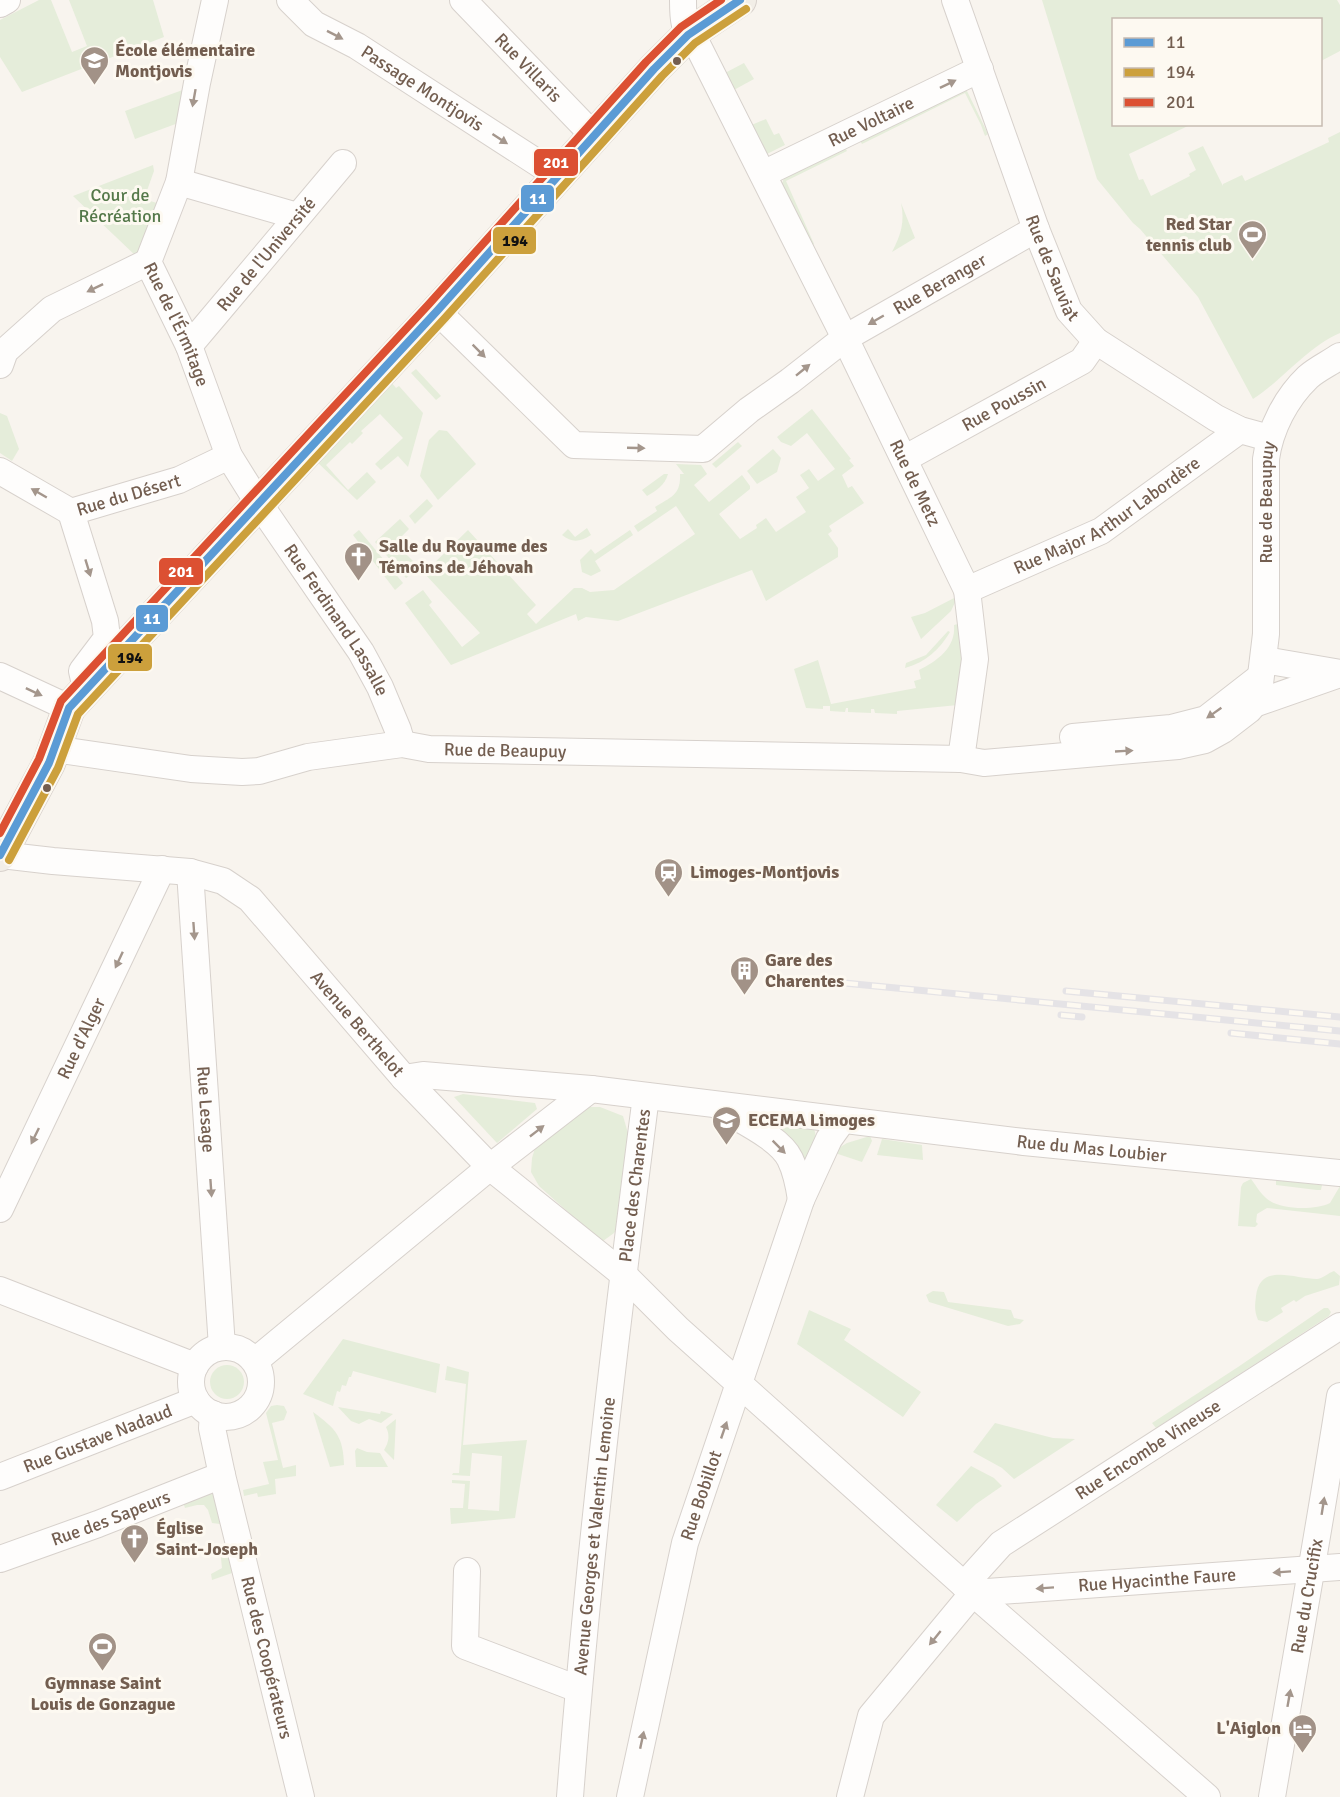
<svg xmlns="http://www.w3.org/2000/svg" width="1340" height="1797" font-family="Signika,sans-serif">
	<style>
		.green { fill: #e5edda }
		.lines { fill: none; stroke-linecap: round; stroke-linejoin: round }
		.minor-casing { stroke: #d7d1cc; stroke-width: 28 }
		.major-casing { stroke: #d8d1cc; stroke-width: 34 }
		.minor { stroke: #fefdfc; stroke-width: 26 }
		.major { stroke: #f2eee7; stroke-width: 32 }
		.rail-casing { stroke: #e5e3e6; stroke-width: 7 }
		.rail { stroke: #fdf9f1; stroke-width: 4.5; stroke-dasharray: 14; stroke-linecap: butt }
		.bus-1-casing { stroke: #fdf9f1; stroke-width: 12 }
		.bus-2-casing { stroke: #fdf9f1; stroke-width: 12 }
		.bus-3-casing { stroke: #fdf9f1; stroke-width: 12 }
		.bus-1 { stroke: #5b9bd5; stroke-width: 8 }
		.bus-2 { stroke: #cca03c; stroke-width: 8 }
		.bus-3 { stroke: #dc5032; stroke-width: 8 }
		.oneway { fill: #a4968c }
		.bus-dot { fill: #735e50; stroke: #fdf9f1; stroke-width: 2 }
		.labels { text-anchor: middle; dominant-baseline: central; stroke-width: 6; stroke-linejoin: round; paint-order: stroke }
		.poi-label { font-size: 18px; font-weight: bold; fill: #735e50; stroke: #fdf9f1; text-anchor: start }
		.street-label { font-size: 18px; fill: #735e50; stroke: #fdf9f1 }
		.park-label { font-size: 18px; fill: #547849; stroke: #fdf9f1 }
		.line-badge { stroke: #fdf9f1; stroke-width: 2 }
		.badge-label { font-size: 16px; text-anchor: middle; font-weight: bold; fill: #fff }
		.pale-badge-label { font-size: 16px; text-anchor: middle; font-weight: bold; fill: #111 }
	</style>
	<rect width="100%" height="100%" fill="#f8f4ee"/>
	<g class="green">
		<path d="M39 0H51L72 52 87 46 69 0H153L164 37 22 92 0 57V20Z"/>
		<path d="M1042 0H1337L1340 5V51L1321 61 1320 20H1114V124L1190 125 1129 154 1139 180 1143 179 1151 196 1190 176 1189 174 1196 170 1188 153 1203 146 1223 186V184L1242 175 1245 181 1329 142 1328 138 1340 132V333C1307 347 1283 380 1253 399L1198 297 1140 229 1133 223 1097 179Z"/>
		<path d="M744 63 754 79 732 91 723 74Z"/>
		<path d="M188 88 181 122 135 139 125 111Z"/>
		<path d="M966 89 988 134 985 136 981 125 965 93 862 144 859 139Z"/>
		<path d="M766 119 774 135 779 133 785 145 763 156 749 126Z"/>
		<path d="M844 146 847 151 786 181 814 244 808 248 780 189 784 178Z"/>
		<path d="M153 165 154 171 144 199 160 204 137 257 73 196Z"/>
		<path d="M901 203 915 238 892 252C901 235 905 222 901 203Z"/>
		<path d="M416 369 441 396 436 400 411 373Z"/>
		<path d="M391 382 396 388 399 386 423 413 408 467 398 456 381 470 375 464 403 438 380 414 361 431 363 433 352 444 350 442 326 465 348 490 367 472 376 482 357 500 315 460Z"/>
		<path d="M812 409 851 459 849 460 854 466 842 475 848 488 852 486 864 503 829 526 832 531 828 534 838 548V557L766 601 752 570 618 621 586 617 578 621 576 614 451 665 405 603 423 590 432 602 429 605 462 647 480 633 424 573 468 530 536 605 527 614 536 624 574 588H582L590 592 614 590 695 534 676 506 638 532 634 526 657 511 655 507C671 497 681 495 680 474H684L676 464 701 465 707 474 694 485 709 502 742 475 750 486V489L719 514 740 539 757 528 756 525 766 518 776 532 806 512 796 497 809 488 800 475 809 469 818 481 835 469 807 433 791 446 781 442 777 437Z"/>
		<path d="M0 413 7 416 19 449 12 461 0 453Z"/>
		<path d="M439 430 447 431 476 464 438 500 420 476 429 440Z"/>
		<path d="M738 442 742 446 716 468 712 464Z"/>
		<path d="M773 449 781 458 777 472 757 484 747 471Z"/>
		<path d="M664 474H668C665 485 656 491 647 496L642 490Z"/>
		<path d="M427 499 433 506 415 524 409 516Z"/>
		<path d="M400 519 409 529 395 543 419 567 406 578 375 542Z"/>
		<path d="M587 528 591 535C580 542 572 543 562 535L568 529 575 537Z"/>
		<path d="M359 530 403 583 395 590 353 535Z"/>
		<path d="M630 530 633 535 595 561 601 571 591 576 582 572 580 560 591 549 595 554Z"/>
		<path d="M958 596 951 611 921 639 911 617 925 613Z"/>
		<path d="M962 623 964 646 958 705 897 711V714L875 713 874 709H871V713L848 712V708H846L845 712 830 711V706H823V709L806 708 794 669 818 660 831 704 916 688 914 681 921 679 919 670C937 661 956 648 954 625Z"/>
		<path d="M948 631 950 632C939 650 926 662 905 668L906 663 926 655Z"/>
		<path d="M463 1094 535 1103 537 1109 497 1143 454 1097Z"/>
		<path d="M588 1107H600L623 1116 628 1133 620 1226 614 1233 603 1241 596 1237 539 1186 531 1172 532 1158 536 1145Z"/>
		<path d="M762 1124 811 1125C821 1136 812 1149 807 1160L801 1162Z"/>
		<path d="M870 1136 872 1141 862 1162 832 1152 847 1143Z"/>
		<path d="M882 1139 922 1145 923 1160 877 1155Z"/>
		<path d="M1251 1179C1257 1187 1262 1196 1270 1201 1284 1210 1316 1210 1330 1203L1340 1186V1216L1267 1208 1257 1214 1256 1222 1258 1224 1255 1227 1238 1226 1241 1187 1243 1183Z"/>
		<path d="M1276 1180 1322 1185 1321 1190H1317L1276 1185Z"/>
		<path d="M1334 1271 1340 1276 1339 1285 1305 1296 1296 1302 1294 1300 1281 1308 1283 1312 1267 1322 1258 1320C1254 1311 1255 1305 1256 1296 1260 1262 1295 1279 1317 1279 1322 1279 1328 1273 1334 1271Z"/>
		<path d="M933 1291 944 1292 948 1302 1011 1310 1014 1318 1024 1320 1020 1324 1008 1326 929 1302 926 1295Z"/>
		<path d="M1324 1308H1328L1331 1312 1329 1316 1156 1428 1152 1423 1238 1367Z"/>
		<path d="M809 1310 851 1329 844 1340 921 1392 903 1417 797 1344Z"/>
		<path d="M343 1339 440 1364 436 1393 353 1371 351 1377H349L346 1386 342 1385 340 1392 337 1391 333 1406 303 1394Z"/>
		<circle cx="227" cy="1382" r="17"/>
		<path d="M447 1366 469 1372 463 1445 527 1440 515 1518 451 1524 450 1508H463L465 1484 452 1483V1480L470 1481 468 1509 499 1511 502 1456 472 1453 470 1476 452 1475 453 1473H459L466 1384 445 1380Z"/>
		<path d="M277 1405 284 1406 287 1412 284 1420 272 1423 283 1468 296 1465V1476L275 1479 276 1494 258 1497 257 1493 244 1496 243 1490 269 1484 263 1462 278 1460 266 1413 271 1406Z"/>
		<path d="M338 1407 380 1414 381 1411 393 1414 381 1423 369 1419 359 1424 351 1421Z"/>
		<path d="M313 1412C336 1429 343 1436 344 1465L330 1467Z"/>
		<path d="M396 1419 394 1460 384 1450C389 1442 390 1435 386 1427Z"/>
		<path d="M995 1423 1053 1438 1075 1439 1014 1479 1002 1468 973 1452Z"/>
		<path d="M357 1448 367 1452 380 1453 388 1467H356L355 1451Z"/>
		<path d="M971 1466 994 1478 1002 1486 976 1504 957 1522 936 1505Z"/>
		<path d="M211 1485 220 1524 212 1523 208 1510 204 1505H197L185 1508 181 1496Z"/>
		<path d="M226 1546 232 1573 212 1580 211 1574 222 1568 220 1549Z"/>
	</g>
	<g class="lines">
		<defs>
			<g id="minor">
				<path id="s1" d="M215 0 197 83 179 182 148 262 189 346 229 456 254 496 361 652 380 687 398 730 402 744"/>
				<path id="s2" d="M290 0 314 24 357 46 558 176"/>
				<path id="s3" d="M463 0 594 136"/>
				<path id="s4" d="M683 0C683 18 683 31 697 44L845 338 967 590 975 659 961 759"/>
				<path id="s5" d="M955 0 1036 229 1069 311 1096 341 1216 418 1240 430 1269 438"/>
				<path d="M0 4 7 0"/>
				<path id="s6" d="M763 174 980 69"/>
				<path d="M179 182 297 216"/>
				<path id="s7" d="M437 311 574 445 703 449 749 410 790 381 845 338 1036 229"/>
				<path id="s8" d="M189 346 343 163"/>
				<path d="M0 365 5 351 52 309 148 262"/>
				<path id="s9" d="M904 459 1082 361 1096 341"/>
				<path id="s10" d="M0 471 71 512 179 480 229 456"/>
				<path d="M71 512 105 621 107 638 82 671 86 689"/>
				<path id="s11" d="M967 590 1101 531 1240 430"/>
				<path d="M1264 660 1340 673"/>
				<path d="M0 676 69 708"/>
				<path d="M1254 704 1340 674"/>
				<path d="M1073 737 1171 728 1206 719 1260 677"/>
				<path id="s12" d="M54 749 191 769 242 772 259 771 308 757 402 744 429 749 961 759 984 763 1178 746 1205 740 1223 730 1249 710 1254 704 1259 692 1266 634V459C1270 429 1286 398 1308 377 1317 369 1330 363 1340 356"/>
				<path id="s13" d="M0 855 53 861 190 872 223 881 250 899 404 1078 490 1167 623 1274 678 1329 973 1593 1207 1797"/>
				<path id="s14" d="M190 872 222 1347"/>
				<path id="s15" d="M404 1078 423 1075 591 1089 1024 1142 1340 1173"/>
				<path d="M721 1108C740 1120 780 1138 790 1159 796 1171 799 1186 801 1200"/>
				<path id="s16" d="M0 1209 162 869"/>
				<path d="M0 1290 195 1366"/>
				<circle cx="226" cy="1382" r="35"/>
				<path d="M255 1361 490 1167 591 1089"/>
				<path id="s17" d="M213 1414 212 1428 222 1475 301 1797"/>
				<path id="s18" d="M0 1477 196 1400"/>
				<path id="s19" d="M0 1559 98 1524 222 1475"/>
				<path d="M467 1571 465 1646 578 1689"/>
				<path id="s20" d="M964 1585 1001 1544 1340 1326"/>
				<path id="s21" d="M570 1797C588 1563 616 1329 646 1096"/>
				<path id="s22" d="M630 1797 685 1543 801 1200 829 1139 842 1121"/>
				<path id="s23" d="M850 1797 871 1716 973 1593 1340 1567"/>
				<path id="s24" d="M1272 1797C1295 1663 1319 1530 1340 1396"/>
			</g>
			<path id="major" d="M0 855 49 763 69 708 437 311 654 69 688 35 740 0"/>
		</defs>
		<use href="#minor" class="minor-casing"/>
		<use href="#major" class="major-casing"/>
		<use href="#minor" class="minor"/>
		<use href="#major" class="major"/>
		<defs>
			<g id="rail">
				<path d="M844 983 1340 1031"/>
				<path d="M1066 991 1340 1017"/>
				<path d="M1061 1015 1082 1017"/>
				<path d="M1231 1033 1340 1044"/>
			</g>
		</defs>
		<use href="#rail" class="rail-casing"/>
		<use href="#rail" class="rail"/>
		<defs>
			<path id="bus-1" d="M0 855 49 763 69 708 437 311 654 69 688 35 740 0"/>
			<path id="bus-2" d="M9 860 58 768 78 714 445 318 662 76 695 43 746 9"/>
			<path id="bus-3" d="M0 833 39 759 61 701 429 304 646 62 681 27 721 0"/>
		</defs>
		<use href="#bus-1" class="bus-1-casing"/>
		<use href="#bus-2" class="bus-2-casing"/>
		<use href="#bus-3" class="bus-3-casing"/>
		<use href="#bus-1" class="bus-1"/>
		<use href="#bus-2" class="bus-2"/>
		<use href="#bus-3" class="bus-3"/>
	</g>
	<defs><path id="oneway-solid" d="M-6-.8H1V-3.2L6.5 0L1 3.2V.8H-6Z" transform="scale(1.5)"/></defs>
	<g class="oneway">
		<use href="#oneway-solid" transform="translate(335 35) rotate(27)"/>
		<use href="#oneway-solid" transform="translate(948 84) rotate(-26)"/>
		<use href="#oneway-solid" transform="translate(194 98) rotate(100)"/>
		<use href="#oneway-solid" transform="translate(500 139) rotate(33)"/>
		<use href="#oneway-solid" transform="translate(95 288) rotate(154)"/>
		<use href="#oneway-solid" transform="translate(876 320) rotate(150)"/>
		<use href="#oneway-solid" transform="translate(479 351) rotate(45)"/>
		<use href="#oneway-solid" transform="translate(803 370) rotate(-39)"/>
		<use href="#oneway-solid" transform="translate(636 448) rotate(2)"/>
		<use href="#oneway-solid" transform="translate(39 493) rotate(-150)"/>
		<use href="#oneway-solid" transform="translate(88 568) rotate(73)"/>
		<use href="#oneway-solid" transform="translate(34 692) rotate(25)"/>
		<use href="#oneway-solid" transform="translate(1214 713) rotate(145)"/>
		<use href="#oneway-solid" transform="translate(1124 751) rotate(-3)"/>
		<use href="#oneway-solid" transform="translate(194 931) rotate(86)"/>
		<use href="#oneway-solid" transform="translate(119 960) rotate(115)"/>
		<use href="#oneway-solid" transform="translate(537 1131) rotate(-38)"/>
		<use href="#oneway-solid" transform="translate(35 1136) rotate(116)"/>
		<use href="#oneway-solid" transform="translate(779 1147) rotate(45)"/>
		<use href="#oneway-solid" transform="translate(211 1188) rotate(86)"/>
		<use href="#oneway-solid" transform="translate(724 1430) rotate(-71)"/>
		<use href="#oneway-solid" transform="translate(1323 1506) rotate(-81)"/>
		<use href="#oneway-solid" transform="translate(1282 1572) rotate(176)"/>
		<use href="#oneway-solid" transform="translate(1045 1588) rotate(176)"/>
		<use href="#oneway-solid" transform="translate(935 1638) rotate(129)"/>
		<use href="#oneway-solid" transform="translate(1289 1698) rotate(-80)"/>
		<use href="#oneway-solid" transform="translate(642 1740) rotate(-78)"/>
	</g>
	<defs>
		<symbol id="school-pin" viewBox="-11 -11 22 30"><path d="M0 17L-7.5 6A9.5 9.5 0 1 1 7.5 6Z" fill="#a29287" stroke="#fdf9f1"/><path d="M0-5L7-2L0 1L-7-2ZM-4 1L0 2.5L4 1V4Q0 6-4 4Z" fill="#fff"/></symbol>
		<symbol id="stadium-pin" viewBox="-11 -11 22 30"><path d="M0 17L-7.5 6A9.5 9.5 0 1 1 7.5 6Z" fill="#a29287" stroke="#fdf9f1"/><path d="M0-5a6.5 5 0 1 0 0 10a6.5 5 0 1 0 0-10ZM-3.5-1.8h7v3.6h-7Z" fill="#fff"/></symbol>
		<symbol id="church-pin" viewBox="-11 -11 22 30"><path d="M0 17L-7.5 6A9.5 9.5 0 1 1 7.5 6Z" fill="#a29287" stroke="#fdf9f1"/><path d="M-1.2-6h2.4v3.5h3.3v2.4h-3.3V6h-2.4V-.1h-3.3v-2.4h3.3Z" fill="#fff"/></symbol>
		<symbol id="station-pin" viewBox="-11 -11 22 30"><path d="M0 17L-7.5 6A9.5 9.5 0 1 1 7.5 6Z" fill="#a29287" stroke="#fdf9f1"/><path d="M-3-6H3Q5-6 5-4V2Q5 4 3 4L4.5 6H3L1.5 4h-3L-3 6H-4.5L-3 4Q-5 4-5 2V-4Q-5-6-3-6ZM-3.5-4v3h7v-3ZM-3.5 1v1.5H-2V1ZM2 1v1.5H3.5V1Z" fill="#fff"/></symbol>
		<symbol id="building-pin" viewBox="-11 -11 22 30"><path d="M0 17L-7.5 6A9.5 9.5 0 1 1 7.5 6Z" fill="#a29287" stroke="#fdf9f1"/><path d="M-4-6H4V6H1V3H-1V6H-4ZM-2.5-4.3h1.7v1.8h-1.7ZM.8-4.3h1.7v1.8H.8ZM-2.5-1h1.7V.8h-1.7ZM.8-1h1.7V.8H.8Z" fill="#fff"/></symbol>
		<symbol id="university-pin" viewBox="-11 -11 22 30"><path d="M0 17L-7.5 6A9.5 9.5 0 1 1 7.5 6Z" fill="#a29287" stroke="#fdf9f1"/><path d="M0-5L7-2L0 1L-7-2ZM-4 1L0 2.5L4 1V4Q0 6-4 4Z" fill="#fff"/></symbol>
		<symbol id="hotel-pin" viewBox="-11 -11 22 30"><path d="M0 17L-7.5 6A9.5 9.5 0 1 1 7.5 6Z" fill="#a29287" stroke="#fdf9f1"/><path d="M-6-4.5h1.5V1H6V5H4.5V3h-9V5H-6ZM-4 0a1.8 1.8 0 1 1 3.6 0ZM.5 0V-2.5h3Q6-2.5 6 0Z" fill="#fff"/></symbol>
	</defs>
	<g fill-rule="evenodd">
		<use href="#school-pin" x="78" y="44" width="33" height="45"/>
		<use href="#stadium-pin" x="1236" y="218" width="33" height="45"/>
		<use href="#church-pin" x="342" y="540" width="33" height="45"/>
		<use href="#station-pin" x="652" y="856" width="33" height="45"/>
		<use href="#building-pin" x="728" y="954" width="33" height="45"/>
		<use href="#university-pin" x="710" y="1104" width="33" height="45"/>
		<use href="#church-pin" x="118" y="1522" width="33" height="45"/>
		<use href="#stadium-pin" x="86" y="1630" width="33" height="45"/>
		<use href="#hotel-pin" x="1286" y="1712" width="33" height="45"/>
	</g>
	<g class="bus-dot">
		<circle cx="677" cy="61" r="5"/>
		<circle cx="47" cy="788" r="5"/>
	</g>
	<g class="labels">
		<g class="poi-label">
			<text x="115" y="50">École élémentaire<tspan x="115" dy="21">Montjovis</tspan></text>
			<text x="1232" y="224" text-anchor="end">Red Star<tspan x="1232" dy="21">tennis club</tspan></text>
			<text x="379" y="546">Salle du Royaume des<tspan x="379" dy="21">Témoins de Jéhovah</tspan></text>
			<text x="690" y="872">Limoges-Montjovis</text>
			<text x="765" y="960">Gare des<tspan x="765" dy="21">Charentes</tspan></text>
			<text x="748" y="1120">ECEMA Limoges</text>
			<text x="156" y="1528">Église<tspan x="156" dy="21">Saint-Joseph</tspan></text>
			<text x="103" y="1683" text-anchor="middle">Gymnase Saint<tspan x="103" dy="21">Louis de Gonzague</tspan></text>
			<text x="1281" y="1728" text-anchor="end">L'Aiglon</text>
		</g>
		<g class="street-label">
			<text stroke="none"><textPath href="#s3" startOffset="94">Rue Villaris</textPath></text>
			<text stroke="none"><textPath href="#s2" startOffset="160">Passage Montjovis</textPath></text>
			<text stroke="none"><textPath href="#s6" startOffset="120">Rue Voltaire</textPath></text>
			<text stroke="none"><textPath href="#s8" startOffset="120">Rue de l'Université</textPath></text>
			<text stroke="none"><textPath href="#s5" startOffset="285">Rue de Sauviat</textPath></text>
			<text stroke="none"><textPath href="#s7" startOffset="610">Rue Beranger</textPath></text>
			<text stroke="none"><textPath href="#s1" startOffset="340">Rue de l'Érmitage</textPath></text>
			<text stroke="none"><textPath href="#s9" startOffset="114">Rue Poussin</textPath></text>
			<text stroke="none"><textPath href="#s4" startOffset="538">Rue de Metz</textPath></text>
			<text stroke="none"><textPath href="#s10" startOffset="142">Rue du Désert</textPath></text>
			<text stroke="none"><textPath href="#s12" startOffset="1422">Rue de Beaupuy</textPath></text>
			<text stroke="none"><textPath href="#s11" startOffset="159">Rue Major Arthur Labordère</textPath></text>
			<text stroke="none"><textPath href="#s1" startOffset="678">Rue Ferdinand Lassalle</textPath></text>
			<text stroke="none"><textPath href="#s12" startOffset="456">Rue de Beaupuy</textPath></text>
			<text stroke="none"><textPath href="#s13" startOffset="422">Avenue Berthelot</textPath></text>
			<text stroke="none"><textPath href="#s16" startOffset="189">Rue d'Alger</textPath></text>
			<text stroke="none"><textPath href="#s14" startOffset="238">Rue Lesage</textPath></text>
			<text stroke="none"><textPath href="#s15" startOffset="692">Rue du Mas Loubier</textPath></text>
			<text stroke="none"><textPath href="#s21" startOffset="615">Place des Charentes</textPath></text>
			<text stroke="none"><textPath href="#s18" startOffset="105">Rue Gustave Nadaud</textPath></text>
			<text stroke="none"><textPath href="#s20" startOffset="230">Rue Encombe Vineuse</textPath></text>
			<text stroke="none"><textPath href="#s22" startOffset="310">Rue Bobillot</textPath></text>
			<text stroke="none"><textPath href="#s19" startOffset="118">Rue des Sapeurs</textPath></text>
			<text stroke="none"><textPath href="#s21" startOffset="262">Avenue Georges et Valentin Lemoine</textPath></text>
			<text stroke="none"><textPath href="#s23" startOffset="428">Rue Hyacinthe Faure</textPath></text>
			<text stroke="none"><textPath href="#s24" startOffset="204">Rue du Crucifix</textPath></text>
			<text stroke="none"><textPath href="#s17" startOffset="250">Rue des Coopérateurs</textPath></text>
		</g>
		<g class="park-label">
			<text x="120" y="195">Cour de<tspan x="120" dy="21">Récréation</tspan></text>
		</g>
	</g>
	<g class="line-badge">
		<rect x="533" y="148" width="46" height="29" rx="6" fill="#dc5032"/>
		<rect x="520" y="184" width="35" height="29" rx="6" fill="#5b9bd5"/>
		<rect x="492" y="226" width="45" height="29" rx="6" fill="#cca03c"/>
		<rect x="158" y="557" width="46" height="29" rx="6" fill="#dc5032"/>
		<rect x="135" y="604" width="34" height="29" rx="6" fill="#5b9bd5"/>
		<rect x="107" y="643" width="46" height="29" rx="6" fill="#cca03c"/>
	</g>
	<g class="badge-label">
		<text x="556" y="168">201</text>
		<text x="538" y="204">11</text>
		<text x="181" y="577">201</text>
		<text x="152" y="624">11</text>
	</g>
	<g class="pale-badge-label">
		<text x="515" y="246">194</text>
		<text x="130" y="663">194</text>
	</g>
	<rect x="1112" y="18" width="210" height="108" fill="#fdf9f1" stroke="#c6bbb1" stroke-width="1.5"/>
	<rect x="1124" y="38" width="30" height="9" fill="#5b9bd5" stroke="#c6bbb1" stroke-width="1.5"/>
	<text x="1166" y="48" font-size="18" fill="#735e50">11</text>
	<rect x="1124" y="68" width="30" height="9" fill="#cca03c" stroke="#c6bbb1" stroke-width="1.5"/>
	<text x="1166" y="78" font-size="18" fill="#735e50">194</text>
	<rect x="1124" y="98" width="30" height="9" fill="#dc5032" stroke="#c6bbb1" stroke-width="1.5"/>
	<text x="1166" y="108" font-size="18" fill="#735e50">201</text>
</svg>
